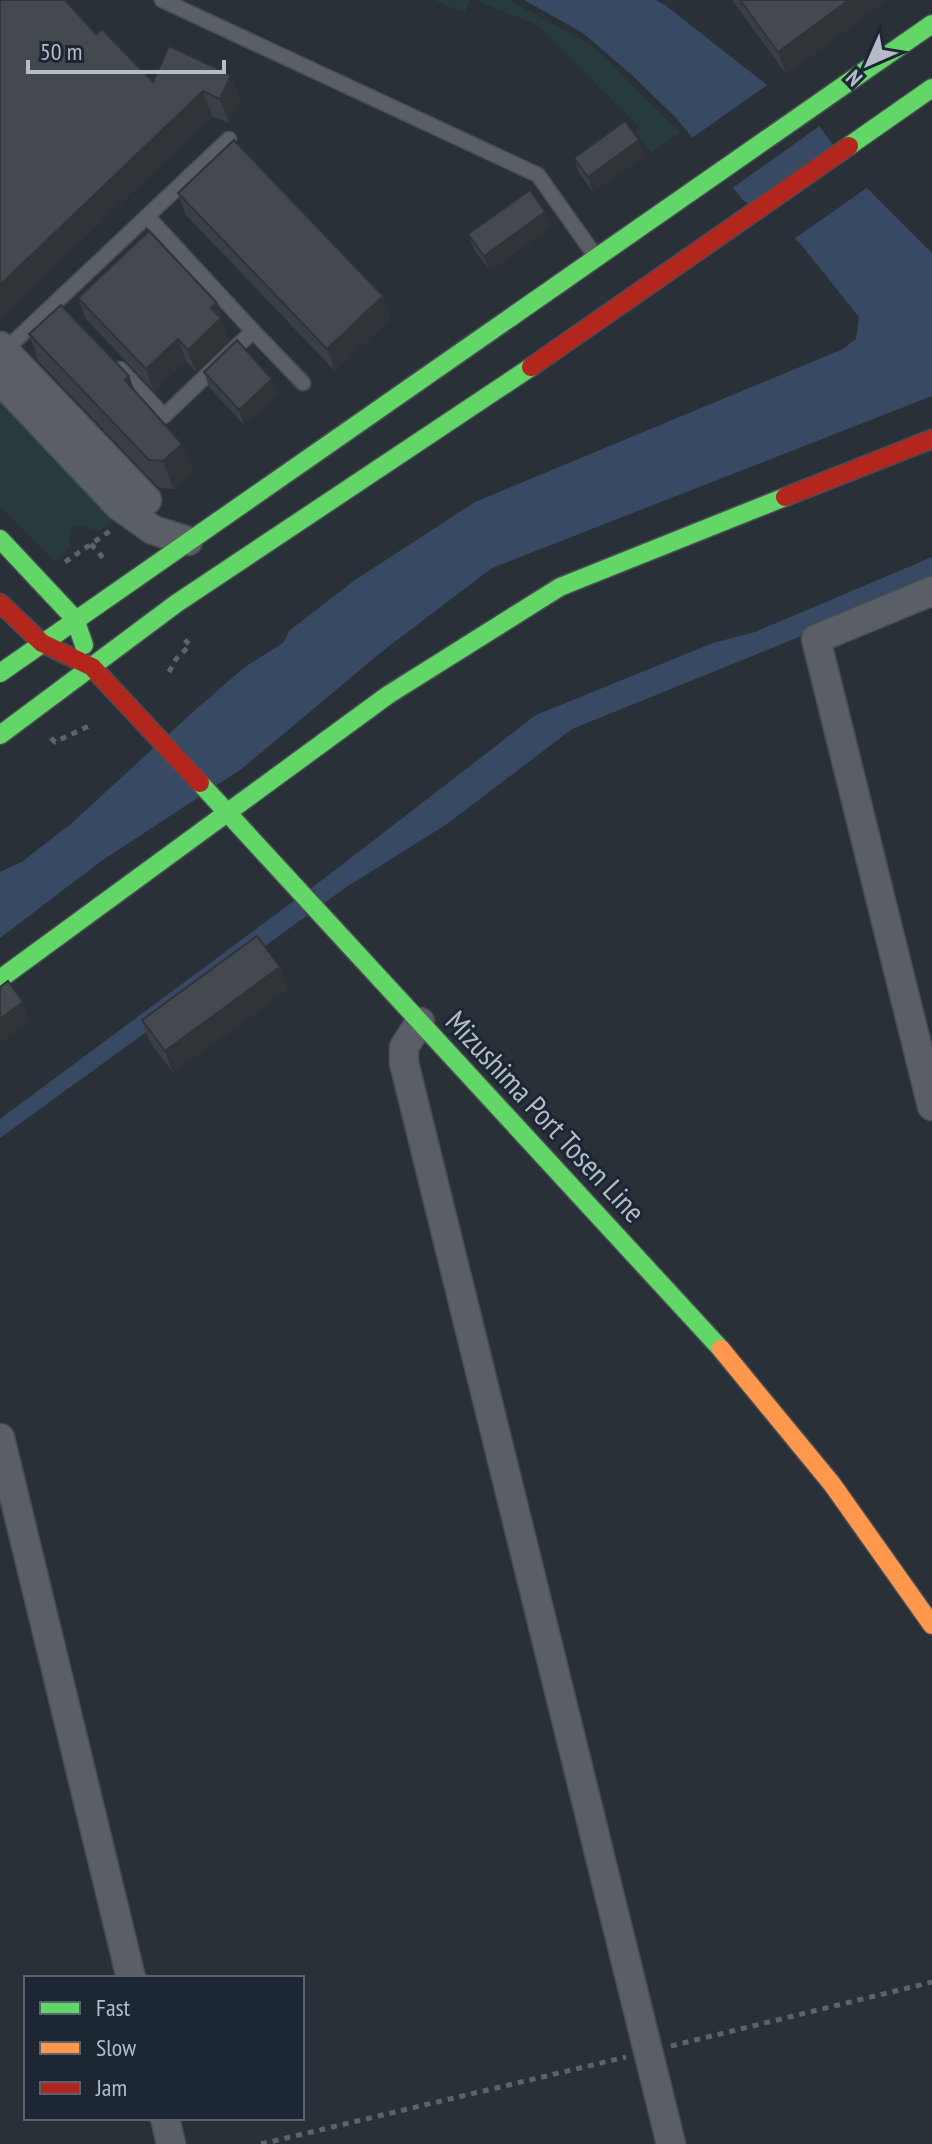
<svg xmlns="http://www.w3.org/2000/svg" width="932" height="2144" font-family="'PT Sans Narrow',sans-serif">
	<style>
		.green { fill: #273a3e }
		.water { fill: #384963 }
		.pier { fill: #2a3038 }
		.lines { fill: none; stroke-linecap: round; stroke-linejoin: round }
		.lane-casing { stroke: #484c53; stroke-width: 17 }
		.street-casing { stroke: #484c53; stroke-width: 31 }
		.fast-casing { stroke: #484c53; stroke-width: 21 }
		.slow-casing { stroke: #484c53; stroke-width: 21 }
		.jam-casing { stroke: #484c53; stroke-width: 21 }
		.path { stroke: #5d636a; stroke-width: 5; stroke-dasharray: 6 6; stroke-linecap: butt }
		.lane { stroke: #5a5e66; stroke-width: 14 }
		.street { stroke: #5a5e66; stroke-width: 28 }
		.fast { stroke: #63d668; stroke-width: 18 }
		.slow { stroke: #ff974d; stroke-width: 18 }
		.jam { stroke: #b3261e; stroke-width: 18 }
		.wall { fill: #3a3f45 }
		.shaded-wall { fill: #303338 }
		.building { fill: #444950; stroke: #303338; stroke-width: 2 }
		.labels { text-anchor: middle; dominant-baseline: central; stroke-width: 6; stroke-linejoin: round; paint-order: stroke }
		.street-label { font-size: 30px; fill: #b4bcc9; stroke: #1d2633 }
	</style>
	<rect width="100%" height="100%" fill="#2a3038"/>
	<g class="green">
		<path d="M433 0H470L465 13Z"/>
		<path d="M475 0H509L593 46 680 132 651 153 635 131 638 126 539 26Z"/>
		<path d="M0 393 119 517 100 531 76 525 69 531 70 547 55 562 0 506Z"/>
	</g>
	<g class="water">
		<path d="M524 0H656L665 5 819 126 861 182 932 253V396L492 568 380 653 243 768 100 862 0 938V872L23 861 72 823 195 710 245 667 283 643 290 630 355 580 475 502 843 349 856 339 859 317 799 242 742 199 677 119 634 77 583 33Z"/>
		<path d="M932 557V583L572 729 447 824 345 888 0 1138V1119L330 874 536 715 713 643 755 632Z"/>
	</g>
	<g class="pier">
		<path d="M773 81 821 125 731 189 689 140Z"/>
		<path d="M845 154 871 185 791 241 748 208Z"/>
	</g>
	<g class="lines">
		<defs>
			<g id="lane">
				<path d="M162 0 538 175 596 257"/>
				<path d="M147 216 253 331"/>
				<path d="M3 352 229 139"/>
				<path d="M120 369 164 416 253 331 303 383"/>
			</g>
			<g id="street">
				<path d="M0 346 147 500"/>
				<path d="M0 380 119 506 153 530 188 541"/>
				<path d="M932 591 816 639 932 1106"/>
				<path d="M420 1022 404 1047V1063L671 2144"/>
				<path d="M0 1438 131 1978"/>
				<path d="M165 2118 171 2144"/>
			</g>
			<g id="fast">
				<path d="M849 146 932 88"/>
				<path d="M0 539 75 619 84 645"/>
				<path d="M0 673 932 24"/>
				<path d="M0 735 177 603 531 367"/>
				<path d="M200 783 721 1349"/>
				<path d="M0 979 388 695 560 587 785 497"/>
			</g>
			<path id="slow" d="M721 1349 832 1484 932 1625"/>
			<g id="jam">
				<path d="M531 367 849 146"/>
				<path d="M785 497 932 439"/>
				<path d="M0 603 42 643 92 667 200 783"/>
			</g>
		</defs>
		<use href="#lane" class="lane-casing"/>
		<use href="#street" class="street-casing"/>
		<use href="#fast" class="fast-casing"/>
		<use href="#slow" class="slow-casing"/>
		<use href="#jam" class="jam-casing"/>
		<g class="path">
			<path d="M91 544 105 560"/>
			<path d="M65 562 110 531"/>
			<path d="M169 672 176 659 190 645 182 637"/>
			<path d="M51 738 55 742 89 726"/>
			<path d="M671 2046 932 1982"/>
			<path d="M261 2144 626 2057"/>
		</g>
		<use href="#lane" class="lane"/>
		<use href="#street" class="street"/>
		<use href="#fast" class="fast"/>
		<use href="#slow" class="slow"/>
		<use href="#jam" class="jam"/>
	</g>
	<g class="wall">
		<path d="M732 0H887L786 74Z"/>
		<path d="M96 34 153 82 231 75 240 100 229 123 212 116 0 318Z"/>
		<path d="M645 155 593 192 579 173 574 158Z"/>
		<path d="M178 193 383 296 391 318 335 371 186 215Z"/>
		<path d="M545 212 551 227 490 271 474 249 468 234Z"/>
		<path d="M78 298 225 324 224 326 229 340 196 372 186 361 154 391 86 319Z"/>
		<path d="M29 334 129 376 134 390 193 472 173 489 159 488 39 362Z"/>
		<path d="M204 372 278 394 244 425 209 387Z"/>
		<path d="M288 989 173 1073 150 1042 142 1020Z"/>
	</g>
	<g class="shaded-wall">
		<path d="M849 0H887L786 74 778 52Z"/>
		<path d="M231 75 240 100 229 123 220 99Z"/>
		<path d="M203 91 212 116 0 318V285Z"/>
		<path d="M639 140 645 155 593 192 588 177Z"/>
		<path d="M545 212 551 227 490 271 484 256Z"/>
		<path d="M383 296 391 318 335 371 327 349Z"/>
		<path d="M217 303 229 340 196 372 188 350 211 308Z"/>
		<path d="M178 339 186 361 154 391 146 369Z"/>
		<path d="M129 376 139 404 125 380Z"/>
		<path d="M272 379 278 394 244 425 239 410Z"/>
		<path d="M182 444 193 472 173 489 163 461Z"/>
		<path d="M280 967 288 989 173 1073 165 1051Z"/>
		<path d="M23 1002 30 1021 0 1044V1019Z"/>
	</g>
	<g class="building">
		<path d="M0 0H65L96 34 102 29 153 82 169 46 231 75 220 99 203 91 0 285Z"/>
		<path d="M740 0H849L778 52Z"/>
		<path d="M625 121 639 140 588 177 574 158Z"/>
		<path d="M234 140 383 296 327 349 178 193Z"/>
		<path d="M530 190 545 212 484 256 468 234Z"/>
		<path d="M149 231 217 303 211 308 221 318 188 350 178 339 146 369 78 298Z"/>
		<path d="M61 305 129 376 125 380 182 444 163 461 149 460 29 334Z"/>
		<path d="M237 340 272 379 239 410 204 372Z"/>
		<path d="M257 936 280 967 165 1051 142 1020Z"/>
		<path d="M8 981 23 1002 0 1019V987Z"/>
	</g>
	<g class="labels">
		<g class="street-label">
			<text transform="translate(546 1116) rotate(47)">Mizushima Port Tosen Line</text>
		</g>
	</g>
	<rect x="24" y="1976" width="280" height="144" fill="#1d2633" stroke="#59626f" stroke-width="2"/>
	<rect x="40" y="2002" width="40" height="12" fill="#63d668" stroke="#59626f" stroke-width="2"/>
	<text x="96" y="2016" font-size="24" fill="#b4bcc9">Fast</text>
	<rect x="40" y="2042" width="40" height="12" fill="#ff974d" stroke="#59626f" stroke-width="2"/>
	<text x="96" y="2056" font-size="24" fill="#b4bcc9">Slow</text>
	<rect x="40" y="2082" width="40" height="12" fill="#b3261e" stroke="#59626f" stroke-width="2"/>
	<text x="96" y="2096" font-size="24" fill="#b4bcc9">Jam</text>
	<g transform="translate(868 64) rotate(225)" stroke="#1d2633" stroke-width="6" paint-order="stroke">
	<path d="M0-6L14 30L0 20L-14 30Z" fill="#b4bcc9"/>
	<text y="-12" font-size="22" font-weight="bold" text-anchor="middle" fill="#b4bcc9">N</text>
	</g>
	<path d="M28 60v12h196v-12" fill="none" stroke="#b4bcc9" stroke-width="4"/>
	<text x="40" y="60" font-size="24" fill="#b4bcc9" stroke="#1d2633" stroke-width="6" paint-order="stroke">50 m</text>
</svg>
